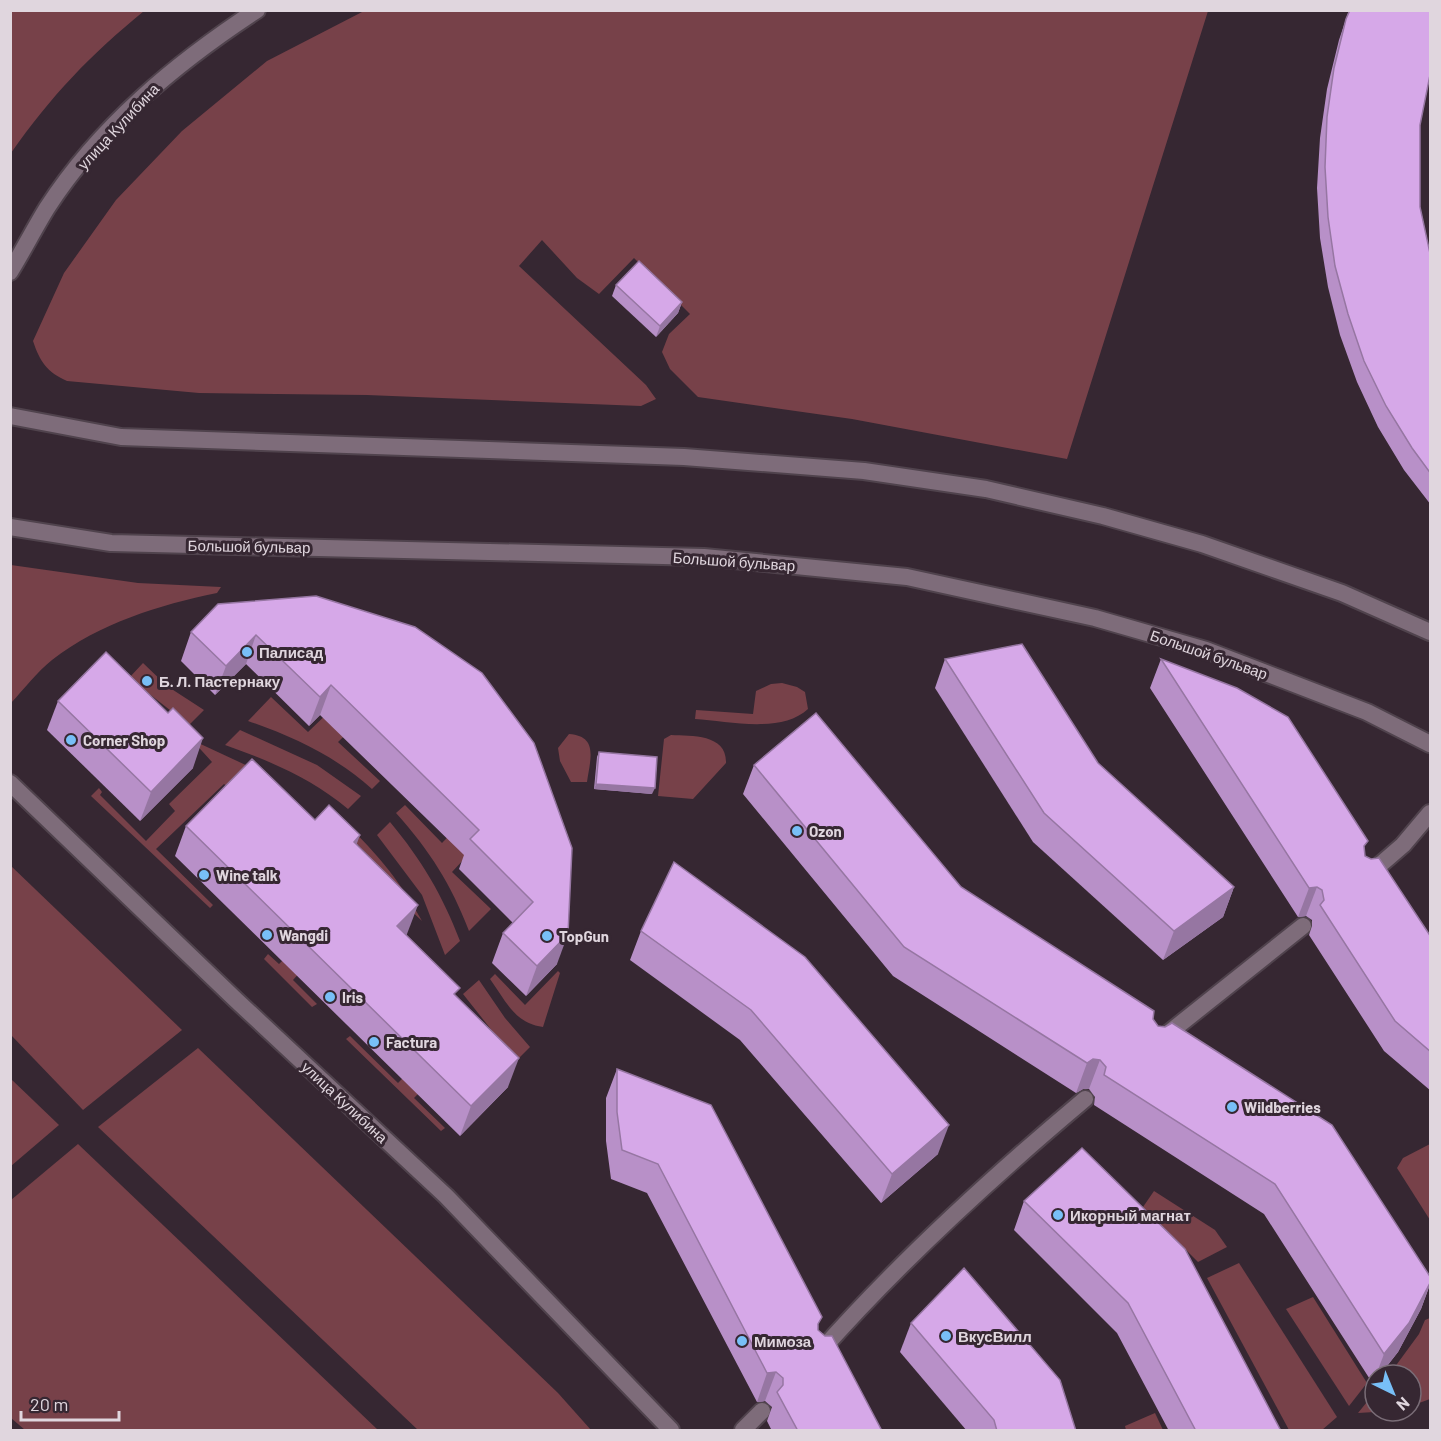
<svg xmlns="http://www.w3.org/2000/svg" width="1441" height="1441" font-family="Barlow,sans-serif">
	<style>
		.green { fill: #774149 }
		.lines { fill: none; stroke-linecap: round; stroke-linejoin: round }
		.minor-casing { stroke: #50434d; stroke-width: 20 }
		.minor { stroke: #7e6c7a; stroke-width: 16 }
		.wall { fill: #b890c8 }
		.shaded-wall { fill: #9676a2 }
		.building { fill: #d6a8e8; stroke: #9676a2; stroke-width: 1.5 }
		.poi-dot { fill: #78bff7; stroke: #362732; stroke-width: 2 }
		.labels { text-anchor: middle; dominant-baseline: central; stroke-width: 6; stroke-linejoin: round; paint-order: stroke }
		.street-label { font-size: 15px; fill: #e0d6de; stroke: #362732 }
		.poi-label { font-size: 15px; font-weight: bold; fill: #e0d6de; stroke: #362732; text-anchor: start }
	</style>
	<rect width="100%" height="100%" fill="#362732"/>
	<g class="green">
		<path d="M11 10 144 11C90 55 51 96 11 153Z"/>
		<path d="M364 11H1208L1067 459 852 419 698 397 670 369 662 352 669 334 690 314 634 258 599 294 577 278 542 240 519 266 646 385 656 399 641 406 367 395 199 393 67 381C47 372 40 362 33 341L64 273 116 200 182 131 267 61Z"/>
		<path d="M11 565 138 583 221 587 217 593C159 605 100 623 52 660 37 672 24 689 11 703Z"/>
		<path d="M143 663 167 686 204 710 189 725 129 678Z"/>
		<path d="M782 683 797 687 805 692 808 709C781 734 728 721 695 719L696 710 753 714 756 691 771 684Z"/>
		<path d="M271 697 308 732 334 707 366 715 338 742 380 781 372 789C335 756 294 737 248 721Z"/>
		<path d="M240 730 317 765 361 796 348 809C311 778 270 761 225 745Z"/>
		<path d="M569 734C599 736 590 760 587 782H571L560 761 558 748Z"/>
		<path d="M671 735C692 736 727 734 726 763L693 799 658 796 664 739Z"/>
		<path d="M192 740 250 767 229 788 224 784 156 849 213 905 210 908 91 796 99 788 102 792 100 795 146 841 175 811 169 804 212 762Z"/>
		<path d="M491 792 477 845 452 872 491 909 469 931C451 884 430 851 396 813L405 805 442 843Z"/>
		<path d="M337 815C373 849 398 877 422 921L381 882 293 980 317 1004 312 1007 264 959 268 954 279 964 321 923 342 886 370 857 332 819Z"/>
		<path d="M390 822C421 859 443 896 460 941L445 955 422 895 377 835Z"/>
		<path d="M10 865 182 1030 83 1110 11 1035Z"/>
		<path d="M558 971 560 973 543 1027C514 1023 506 1001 490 979L495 974 525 1005Z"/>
		<path d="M479 980 505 1018 530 1047 516 1061 463 994Z"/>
		<path d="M465 1015 478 1033 414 1098 445 1128 441 1131 346 1039 350 1036 398 1083Z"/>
		<path d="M198 1048 558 1393 591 1430H418L98 1127Z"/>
		<path d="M10 1078 59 1125 11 1166H10Z"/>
		<path d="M78 1144 378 1430H25L11 1418V1200Z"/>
		<path d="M1430 1144V1220L1397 1168 1403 1158Z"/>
		<path d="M1154 1191 1215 1230 1227 1247 1198 1262 1143 1207Z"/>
		<path d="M1239 1263 1337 1417 1322 1430H1289L1207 1278Z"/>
		<path d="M1313 1297 1367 1383 1349 1406 1286 1309Z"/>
		<path d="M1430 1318V1399L1411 1406V1375H1389L1419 1334 1425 1320Z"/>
		<path d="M1375 1392V1411H1391L1358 1413Z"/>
		<path d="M1155 1413 1163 1430H1126L1125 1426Z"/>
	</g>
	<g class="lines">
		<defs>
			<g id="minor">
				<path d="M10 272C23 251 34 229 47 208 100 126 176 63 257 10"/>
				<path d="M10 416 121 437 684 457 864 471 986 489 1103 516 1202 544 1342 593 1430 632"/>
				<path d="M10 527 111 543 704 557 907 577 1095 618 1206 650 1367 712 1430 744"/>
				<path d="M10 783 236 1000 446 1196 671 1430"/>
				<path d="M1366 877 1403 845 1430 813"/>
				<path d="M1160 1040 1303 926"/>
				<path d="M819 1353C900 1261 991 1178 1085 1099"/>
				<path d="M743 1430 762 1411"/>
			</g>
		</defs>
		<use href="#minor" class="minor-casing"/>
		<use href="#minor" class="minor"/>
	</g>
	<g class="wall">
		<path d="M1349 10 1420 125V207L1431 258V505L1404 470 1378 427 1357 382 1340 335 1328 287 1320 238 1317 188 1320 138 1327 89 1339 40Z"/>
		<path d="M616 285 682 302 678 313 656 337 612 296Z"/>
		<path d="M218 604 482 673 557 964 526 996 492 963 503 933 513 923 459 869 464 855 320 715 309 726 246 664 215 695 181 661 191 632Z"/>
		<path d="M945 659 1234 887 1223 917 1163 960 1033 842 935 688Z"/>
		<path d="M1161 659 1364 850 1365 856 1431 937V1091L1384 1051 1309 935 1312 926V920L1306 916 1298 917 1150 688Z"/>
		<path d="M58 701 168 713 193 768 140 821 47 730Z"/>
		<path d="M599 752 652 794 594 789 597 757Z"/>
		<path d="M754 765 961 887 1153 1019 1158 1026 1431 1282 1421 1309 1398 1352 1380 1375H1375V1382L1373 1384 1264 1214 1094 1105 1095 1097 1089 1089H1083L1076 1093 893 976 743 794Z"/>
		<path d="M315 820 357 844 407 934 406 935 457 997 508 1087 460 1136 175 856 186 826Z"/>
		<path d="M674 862 938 1154 881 1203 740 1040 630 960 641 931Z"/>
		<path d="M617 1069 818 1328V1330L882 1431H772L767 1421 772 1407 765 1401 757 1402 647 1193 611 1179 606 1141V1098Z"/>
		<path d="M1024 1201 1281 1431H1169L1117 1333 1014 1230Z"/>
		<path d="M911 1323 1076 1431H967L900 1352Z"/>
	</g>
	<g class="shaded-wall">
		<path d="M682 302 678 313 656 337 660 326Z"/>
		<path d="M256 635 246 664 215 695 226 666Z"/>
		<path d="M331 685 320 715 309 726 320 697Z"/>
		<path d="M203 738 193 768 140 821 151 792Z"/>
		<path d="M596 784 655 788 652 794 594 789Z"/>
		<path d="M360 835 349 865 354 842Z"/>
		<path d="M1234 887 1223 917 1163 960 1174 931Z"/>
		<path d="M1317 887 1306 916 1298 917 1309 888Z"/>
		<path d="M418 905 407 934 386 956 397 926Z"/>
		<path d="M568 934 557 964 526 996 537 966Z"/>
		<path d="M519 1058 508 1087 460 1136 471 1106Z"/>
		<path d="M1093 1059 1100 1060 1089 1089H1083L1076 1093 1087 1063Z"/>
		<path d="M949 1125 938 1154 881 1203 892 1174Z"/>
		<path d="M1431 1281 1421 1309 1398 1352 1380 1375H1376L1384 1354Z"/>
		<path d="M776 1372 765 1401 757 1402 767 1373Z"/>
	</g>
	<g class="building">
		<path d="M1350 10H1431V70L1420 125V207L1431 258V474L1412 448 1386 406 1364 361 1348 314 1335 266 1328 217 1325 167 1327 117 1334 68 1346 19Z"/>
		<path d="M639 261 682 302 660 326 616 285Z"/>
		<path d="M316 596 415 627 482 673 534 743 572 848 568 934 537 966 503 933 533 902 470 839 479 830 331 685 320 697 256 635 226 666 191 632 218 604Z"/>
		<path d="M1022 644 1098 763 1234 887 1174 931 1044 813 945 659Z"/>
		<path d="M106 652 168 713 173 708 203 738 151 792 58 701Z"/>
		<path d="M1161 659 1237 688 1288 717 1368 841 1364 846 1365 856 1371 859 1379 858 1431 937V1052L1395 1021 1320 905 1324 900 1322 890 1317 887 1309 888Z"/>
		<path d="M816 713 961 887 1154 1011 1153 1019 1158 1026 1165 1027 1172 1023 1332 1125 1431 1278V1281L1409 1323 1384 1354 1275 1184 1104 1075 1106 1067 1100 1060 1093 1059 1087 1063 904 947 754 765Z"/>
		<path d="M599 752 657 757 655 788 596 784Z"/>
		<path d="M252 759 315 820 329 805 360 835 354 842 418 905 397 926 460 988 454 994 519 1058 471 1106 186 826Z"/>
		<path d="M674 862 805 957 949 1125 892 1174 751 1010 641 931Z"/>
		<path d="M617 1069 711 1105 822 1317 818 1324V1330L825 1336H832L882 1431H798L777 1392 783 1385V1378L776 1372 767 1373 658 1164 622 1150 617 1112Z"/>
		<path d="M1082 1148 1185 1249 1281 1431H1196L1128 1303 1024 1201Z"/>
		<path d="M964 1268 1060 1380 1076 1431H997L994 1420 911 1323Z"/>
	</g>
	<g class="poi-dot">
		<circle cx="247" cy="652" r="6"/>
		<circle cx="147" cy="681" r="6"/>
		<circle cx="71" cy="740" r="6"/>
		<circle cx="797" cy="831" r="6"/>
		<circle cx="204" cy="875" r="6"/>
		<circle cx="267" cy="935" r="6"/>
		<circle cx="547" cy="936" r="6"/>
		<circle cx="330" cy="997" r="6"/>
		<circle cx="374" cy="1042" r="6"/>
		<circle cx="1232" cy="1107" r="6"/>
		<circle cx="1058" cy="1215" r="6"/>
		<circle cx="946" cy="1336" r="6"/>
		<circle cx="742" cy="1341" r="6"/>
	</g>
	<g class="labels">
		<g class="street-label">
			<text transform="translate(118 126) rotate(-47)">улица Кулибина</text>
			<text transform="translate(249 546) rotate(1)">Большой бульвар</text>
			<text transform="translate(734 561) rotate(4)">Большой бульвар</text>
			<text transform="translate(1209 654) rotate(19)">Большой бульвар</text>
			<text transform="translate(345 1102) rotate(43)">улица Кулибина</text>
		</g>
		<g class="poi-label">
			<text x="259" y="652">Палисад</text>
			<text x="159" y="681">Б. Л. Пастернаку</text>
			<text x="83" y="740">Corner Shop</text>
			<text x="809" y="831">Ozon</text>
			<text x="216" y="875">Wine talk</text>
			<text x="279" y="935">Wangdi</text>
			<text x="559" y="936">TopGun</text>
			<text x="342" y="997">Iris</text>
			<text x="386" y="1042">Factura</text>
			<text x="1244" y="1107">Wildberries</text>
			<text x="1070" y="1215">Икорный магнат</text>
			<text x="958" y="1336">ВкусВилл</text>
			<text x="754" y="1341">Мимоза</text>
		</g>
	</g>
	<rect width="1441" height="1441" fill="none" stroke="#e0d6de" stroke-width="24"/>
	<g transform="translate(1393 1393) rotate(137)"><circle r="28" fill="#362732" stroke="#7a6d77" stroke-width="1.5"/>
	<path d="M0-4.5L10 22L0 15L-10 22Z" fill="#78bff7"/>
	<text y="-9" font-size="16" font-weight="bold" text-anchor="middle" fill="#e0d6de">N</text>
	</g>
	<path d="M21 1411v9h98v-9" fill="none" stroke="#e0d6de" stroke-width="3"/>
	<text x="30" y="1411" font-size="18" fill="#e0d6de" stroke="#362732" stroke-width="4.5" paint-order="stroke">20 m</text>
</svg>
